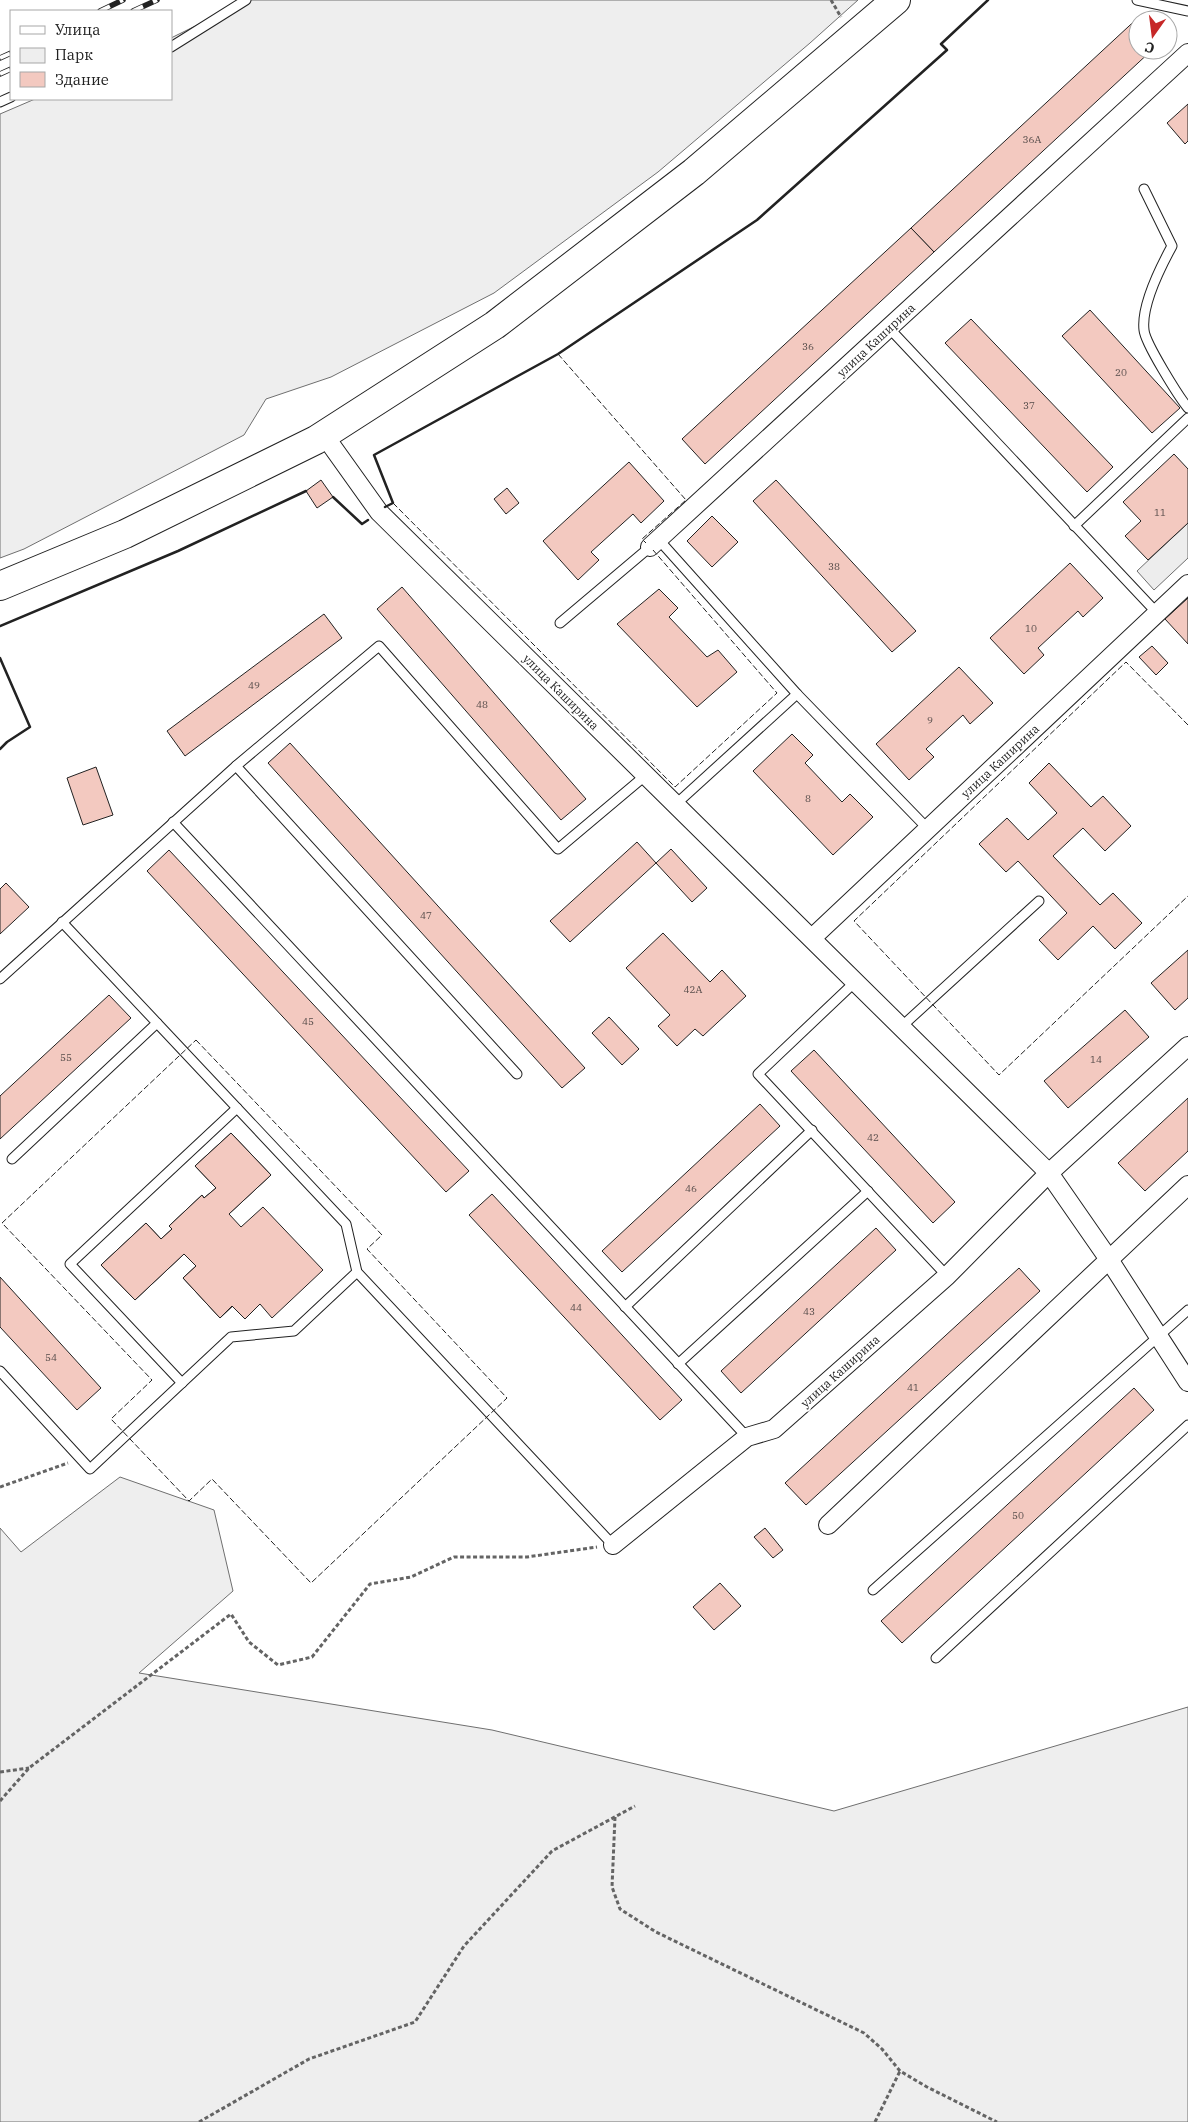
<svg xmlns="http://www.w3.org/2000/svg" width="1188" height="2122" font-family="'IBM Plex Serif',serif">
	<style>
		.green { fill: #eee; stroke: #6f6f6f }
		.parking { fill: #ededed; stroke: #6f6f6f }
		.building { fill: #f3c9c0; stroke: #222 }
		.lines { fill: none; stroke-linecap: round; stroke-linejoin: round }
		.lane-casing { stroke: #222; stroke-width: 11 }
		.street-casing { stroke: #222; stroke-width: 20 }
		.primary-casing { stroke: #222; stroke-width: 30 }
		.path { stroke: #646464; stroke-width: 3; stroke-dasharray: 4 2.5; stroke-linecap: butt }
		.lane { stroke: #fff; stroke-width: 9 }
		.street { stroke: #fff; stroke-width: 18 }
		.primary { stroke: #fff; stroke-width: 28 }
		.rail-casing { stroke: #222; stroke-width: 5.5 }
		.rail { stroke: #fff; stroke-width: 4; stroke-dasharray: 11; stroke-linecap: butt }
		.fence { stroke: #222; stroke-width: 1; stroke-dasharray: 6 2.5; stroke-linecap: butt }
		.wall { stroke: #222; stroke-width: 2.5 }
		.labels { text-anchor: middle; dominant-baseline: central; stroke-width: 4; stroke-linejoin: round; paint-order: stroke }
		.number-label { font-size: 10px; fill: #564c4a }
		.street-label { font-size: 12px; fill: #222; stroke: #fff }
	</style>
	<rect width="100%" height="100%" fill="#fff"/>
	<g class="green">
		<path d="M248 0H858L810 43 658 172 494 293 331 377 266 399 244 435 24 549 0 558V114L35 99H171V38Z"/>
		<path d="M120 1477 214 1510 233 1591 139 1673 492 1730 834 1811 1188 1707V2122H0V1528L21 1552Z"/>
	</g>
	<path class="parking" d="M1188 523V558L1154 590 1137 571Z"/>
	<g class="building">
		<path d="M1142 14 1148 20H1138V50H1152L934 252 911 228Z"/>
		<path d="M1188 104V141L1185 144 1167 123Z"/>
		<path d="M911 228 934 252 705 464 682 439Z"/>
		<path d="M1090 310 1180 408 1152 433 1062 336Z"/>
		<path d="M971 319 1113 467 1087 492 945 343Z"/>
		<path d="M1174 454 1188 469V523L1148 560 1125 536 1141 521 1123 502Z"/>
		<path d="M629 462 664 501 641 523 633 514 591 552 599 560 578 580 543 541Z"/>
		<path d="M321 480 333 497 317 508 306 491Z"/>
		<path d="M776 480 916 631 892 652 753 501Z"/>
		<path d="M507 488 519 503 506 514 494 499Z"/>
		<path d="M712 516 738 542 712 567 687 541Z"/>
		<path d="M1070 563 1103 598 1083 617 1078 611 1038 648 1044 655 1024 674 990 638Z"/>
		<path d="M402 587 586 799 561 820 377 609Z"/>
		<path d="M659 589 678 608 669 617 707 657 718 650 737 672 697 707 617 624Z"/>
		<path d="M1188 598V644L1165 619Z"/>
		<path d="M324 614 342 638 185 756 167 731Z"/>
		<path d="M1152 646 1168 663 1156 675 1139 657Z"/>
		<path d="M959 667 993 703 970 724 963 715 926 749 934 757 909 780 876 744Z"/>
		<path d="M792 734 813 755 805 763 842 802 850 794 873 817 833 855 753 771Z"/>
		<path d="M290 743 585 1068 562 1088 268 763Z"/>
		<path d="M1049 763 1091 807 1103 796 1131 826 1105 851 1083 828 1053 856 1100 905 1113 893 1142 923 1115 949 1093 926 1058 960 1039 940 1067 913 1018 861 1006 872 979 844 1007 818 1028 840 1057 813 1029 783Z"/>
		<path d="M96 767 113 815 83 825 67 778Z"/>
		<path d="M637 842 656 863 570 942 550 921Z"/>
		<path d="M671 849 707 888 692 902 656 863Z"/>
		<path d="M169 850 469 1171 446 1192 147 871Z"/>
		<path d="M6 883 29 907 0 934V889Z"/>
		<path d="M663 933 710 982 722 970 746 996 703 1036 695 1029 677 1046 658 1026 670 1015 626 968Z"/>
		<path d="M1188 950V998L1175 1010 1151 983Z"/>
		<path d="M109 995 131 1018 0 1139V1096Z"/>
		<path d="M1125 1010 1149 1037 1068 1108 1044 1081Z"/>
		<path d="M609 1017 639 1049 622 1065 592 1033Z"/>
		<path d="M814 1050 955 1202 933 1223 791 1071Z"/>
		<path d="M1188 1098V1151L1145 1191 1118 1163Z"/>
		<path d="M760 1104 780 1126 622 1272 602 1251Z"/>
		<path d="M231 1133 271 1175 203 1238 251 1289 220 1318 183 1278 196 1266 184 1254 135 1300 101 1265 146 1223 161 1239 172 1229 169 1226 202 1195 204 1198 216 1188 195 1166Z"/>
		<path d="M231 1133 271 1175 229 1214 241 1227 263 1207 323 1270 272 1318 260 1304 245 1319 232 1306 220 1318 183 1278 196 1266 184 1254 135 1300 101 1265 146 1223 161 1239 172 1229 169 1226 202 1195 204 1198 216 1188 195 1166Z"/>
		<path d="M492 1194 682 1400 660 1420 469 1215Z"/>
		<path d="M876 1228 896 1250 741 1393 721 1371Z"/>
		<path d="M1019 1268 1040 1291 806 1505 785 1483Z"/>
		<path d="M0 1277 101 1388 77 1410 0 1327Z"/>
		<path d="M1134 1388 1154 1410 902 1643 881 1621Z"/>
		<path d="M765 1528 783 1550 773 1558 754 1537Z"/>
		<path d="M720 1583 741 1606 714 1630 693 1607Z"/>
	</g>
	<g class="lines">
		<defs>
			<g id="lane">
				<path d="M1137 0 1188 11"/>
				<path d="M171 47 246 0"/>
				<path d="M0 102 11 97"/>
				<path d="M1144 189 1172 246C1160 268 1141 305 1144 330 1145 343 1179 397 1188 408"/>
				<path d="M889 328 1157 613"/>
				<path d="M1074 526 1188 418"/>
				<path d="M659 540 797 694 928 829"/>
				<path d="M560 623 650 547"/>
				<path d="M236 766 517 1074"/>
				<path d="M675 805 797 694"/>
				<path d="M173 822 747 1437"/>
				<path d="M0 979 236 766 379 646 558 849 646 775"/>
				<path d="M855 982 758 1074 947 1276"/>
				<path d="M157 1023 346 1224 357 1272 613 1545"/>
				<path d="M900 1028 1039 901"/>
				<path d="M12 1159 157 1023 62 922"/>
				<path d="M625 1307 812 1130"/>
				<path d="M678 1364 868 1191"/>
				<path d="M0 1371 90 1469 231 1337 294 1331 357 1272"/>
				<path d="M182 1383 70 1264 237 1108"/>
				<path d="M873 1590 1188 1310"/>
				<path d="M936 1658 1188 1425"/>
			</g>
			<g id="street">
				<path d="M324 435 379 512 1049 1173 1108 1258 1188 1382"/>
				<path d="M650 547 1188 53"/>
				<path d="M812 938 1188 584"/>
				<path d="M828 1525 1188 1185"/>
				<path d="M613 1545 747 1437 774 1429 947 1276 1049 1173 1188 1046"/>
			</g>
			<path id="primary" d="M0 586 125 534 316 440 495 325 694 172 896 0"/>
		</defs>
		<use href="#lane" class="lane-casing"/>
		<use href="#street" class="street-casing"/>
		<use href="#primary" class="primary-casing"/>
		<g class="path">
			<path d="M831 0 841 17"/>
			<path d="M0 1487 68 1463"/>
			<path d="M0 1772 29 1768"/>
			<path d="M0 1801 29 1768 231 1614 249 1642 278 1665 312 1657 370 1584 411 1577 454 1557H527L597 1547"/>
			<path d="M615 1817 612 1887 620 1909 656 1932 864 2033 882 2049 900 2071 927 2087 997 2122"/>
			<path d="M199 2122 309 2059 415 2022 464 1946 552 1851 635 1806"/>
			<path d="M875 2122 900 2071"/>
		</g>
		<use href="#lane" class="lane"/>
		<use href="#street" class="street"/>
		<use href="#primary" class="primary"/>
		<defs>
			<g id="rail">
				<path d="M100 11 123 0"/>
				<path d="M133 11 157 0"/>
				<path d="M0 58 11 53"/>
				<path d="M0 74 11 69"/>
			</g>
		</defs>
		<use href="#rail" class="rail-casing"/>
		<use href="#rail" class="rail"/>
		<g class="fence">
			<path d="M558 354 686 500 642 539 646 543"/>
			<path d="M393 503 675 787 777 693 653 550"/>
			<path d="M1188 725 1126 662 854 921 999 1075 1188 896"/>
			<path d="M196 1040 382 1235 367 1249 507 1398 311 1583 212 1479 189 1501 111 1419 152 1380 2 1223Z"/>
		</g>
		<g class="wall">
			<path d="M333 497 362 524 368 520"/>
			<path d="M385 507 393 503 374 455 558 354 757 220 947 50 941 44 988 0"/>
			<path d="M0 626 178 551 306 491"/>
			<path d="M0 658 30 727 7 742 0 749"/>
		</g>
	</g>
	<g class="labels">
		<g class="number-label">
			<text x="1032" y="139">36А</text>
			<text x="808" y="346">36</text>
			<text x="1121" y="372">20</text>
			<text x="1029" y="405">37</text>
			<text x="1160" y="512">11</text>
			<text x="834" y="566">38</text>
			<text x="1031" y="628">10</text>
			<text x="254" y="685">49</text>
			<text x="482" y="704">48</text>
			<text x="930" y="720">9</text>
			<text x="808" y="798">8</text>
			<text x="426" y="915">47</text>
			<text x="693" y="989">42А</text>
			<text x="308" y="1021">45</text>
			<text x="66" y="1057">55</text>
			<text x="1096" y="1059">14</text>
			<text x="873" y="1137">42</text>
			<text x="691" y="1188">46</text>
			<text x="576" y="1307">44</text>
			<text x="809" y="1311">43</text>
			<text x="51" y="1357">54</text>
			<text x="913" y="1387">41</text>
			<text x="1018" y="1515">50</text>
		</g>
		<g class="street-label">
			<text transform="translate(876 340) rotate(-43)">улица Каширина</text>
			<text transform="translate(561 692) rotate(45)">улица Каширина</text>
			<text transform="translate(1000 761) rotate(-43)">улица Каширина</text>
			<text transform="translate(840 1371) rotate(-42)">улица Каширина</text>
		</g>
	</g>
	<rect x="10" y="10" width="162" height="90" fill="#ffffff" stroke="#a7a7a7"/>
	<rect x="20" y="26" width="25" height="8" fill="#ffffff" stroke="#a7a7a7"/>
	<text x="55" y="35" font-size="15" fill="#222222">Улица</text>
	<rect x="20" y="48" width="25" height="15" fill="#eeeeee" stroke="#a7a7a7"/>
	<text x="55" y="60" font-size="15" fill="#222222">Парк</text>
	<rect x="20" y="72" width="25" height="15" fill="#f3c9c0" stroke="#a7a7a7"/>
	<text x="55" y="85" font-size="15" fill="#222222">Здание</text>
	<g transform="translate(1153 35) rotate(194)"><circle r="24" fill="#ffffff" stroke="#a7a7a7"/>
	<path d="M0-4L9 19L0 12L-9 19Z" fill="#c62828"/>
	<text y="-8" font-size="14" font-weight="bold" text-anchor="middle" fill="#222222">С</text>
	</g>
</svg>
